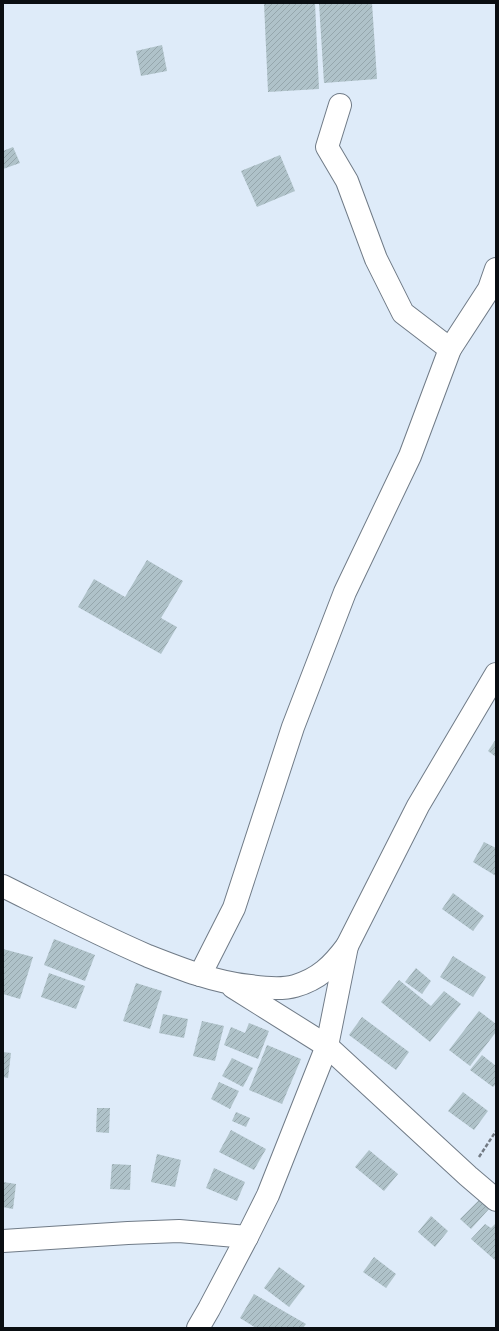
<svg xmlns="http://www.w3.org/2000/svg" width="499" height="1331" font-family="'Alegreya Sans',sans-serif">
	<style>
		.building { fill: url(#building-hatch) }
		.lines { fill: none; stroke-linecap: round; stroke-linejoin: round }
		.minor-casing { stroke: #707b87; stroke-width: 24 }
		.tertiary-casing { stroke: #707b87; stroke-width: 24 }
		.path { stroke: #727a83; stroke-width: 2.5; stroke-dasharray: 4 2; stroke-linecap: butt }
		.minor { stroke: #fff; stroke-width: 22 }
		.tertiary { stroke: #fff; stroke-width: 22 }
	</style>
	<defs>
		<pattern id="building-hatch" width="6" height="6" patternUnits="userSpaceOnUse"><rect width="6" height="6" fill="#afc2c9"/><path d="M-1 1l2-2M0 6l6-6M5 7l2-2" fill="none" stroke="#95a6ac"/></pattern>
	</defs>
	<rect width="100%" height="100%" fill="#deebf9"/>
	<g class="building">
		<path d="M264 3H315L319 89 268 92Z"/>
		<path d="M319 3H372L377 79 324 83Z"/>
		<path d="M162 45 167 71 141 76 136 51Z"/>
		<path d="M13 147 20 163 3 169V151Z"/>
		<path d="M280 155 295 191 257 207 241 171Z"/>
		<path d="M147 560 183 581 161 618 177 627 161 654 78 607 94 579 125 597Z"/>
		<path d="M496 739V757L488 751Z"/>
		<path d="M484 842 496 848V876L473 862Z"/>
		<path d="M453 893 484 916 473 931 442 909Z"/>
		<path d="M54 939 95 955 85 981 44 965Z"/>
		<path d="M3 949 33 957 20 999 3 994Z"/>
		<path d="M453 956 486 977 473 997 440 977Z"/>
		<path d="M416 968 431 981 422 994 405 982Z"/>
		<path d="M49 973 85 986 76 1009 41 997Z"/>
		<path d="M399 980 431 1006 444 991 461 1004 430 1042 381 1002Z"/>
		<path d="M136 983 162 991 150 1029 123 1021Z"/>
		<path d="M479 1011 496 1024V1032L470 1066 449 1050Z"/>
		<path d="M163 1014 188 1019 184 1038 159 1033Z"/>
		<path d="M362 1017 409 1052 396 1070 349 1035Z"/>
		<path d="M202 1021 224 1026 215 1061 193 1056Z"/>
		<path d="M249 1023 269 1031 258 1059 224 1045 231 1027 245 1033Z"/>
		<path d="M267 1045 301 1059 282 1104 249 1090Z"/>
		<path d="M3 1052 11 1053 8 1078 3 1077Z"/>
		<path d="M482 1055 496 1066V1084L493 1087 470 1070Z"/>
		<path d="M232 1058 253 1068 243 1087 222 1076Z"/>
		<path d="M219 1082 239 1091 230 1109 211 1099Z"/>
		<path d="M463 1092 488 1111 474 1130 448 1111Z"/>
		<path d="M97 1108H110L109 1133 96 1132Z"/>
		<path d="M236 1112 250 1118 246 1127 232 1121Z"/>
		<path d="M231 1130 266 1149 254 1170 219 1152Z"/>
		<path d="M369 1150 398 1174 384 1191 355 1167Z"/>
		<path d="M157 1154 181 1160 175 1187 151 1182Z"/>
		<path d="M112 1164 131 1165 130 1190 110 1189Z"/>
		<path d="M214 1168 245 1182 237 1201 206 1188Z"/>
		<path d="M3 1182 16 1184 13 1209 3 1207Z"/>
		<path d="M479 1200 489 1209 471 1229 460 1219Z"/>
		<path d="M431 1216 448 1231 435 1247 418 1232Z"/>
		<path d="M496 1223V1261L471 1239 485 1224 491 1228Z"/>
		<path d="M374 1257 396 1274 386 1288 363 1272Z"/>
		<path d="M279 1267 305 1286 289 1307 264 1288Z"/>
		<path d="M254 1294 306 1324 303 1328H256L240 1318Z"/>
	</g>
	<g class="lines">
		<defs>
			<g id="minor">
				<path d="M340 105 327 147 347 181 376 259 403 313 450 349"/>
				<path d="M200 975 234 908 293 727 345 592 410 456 450 349 489 289 496 269"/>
				<path d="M3 1241 128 1233 179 1231 247 1237"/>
				<path d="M198 1328 209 1309 247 1237 268 1195 327 1046 347 946"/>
			</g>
			<g id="tertiary">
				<path d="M3 886C51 910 99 935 148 956 181 969 214 982 250 986 264 988 281 990 295 986 319 979 332 966 347 946L418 806 496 674"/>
				<path d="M233 987 327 1046 468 1176 496 1200"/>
			</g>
		</defs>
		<use href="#minor" class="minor-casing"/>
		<use href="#tertiary" class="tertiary-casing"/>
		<path class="path" d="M479 1157 496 1131"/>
		<use href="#minor" class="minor"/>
		<use href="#tertiary" class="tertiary"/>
	</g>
	<rect width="499" height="1331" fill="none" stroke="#0a0e12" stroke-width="8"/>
</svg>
